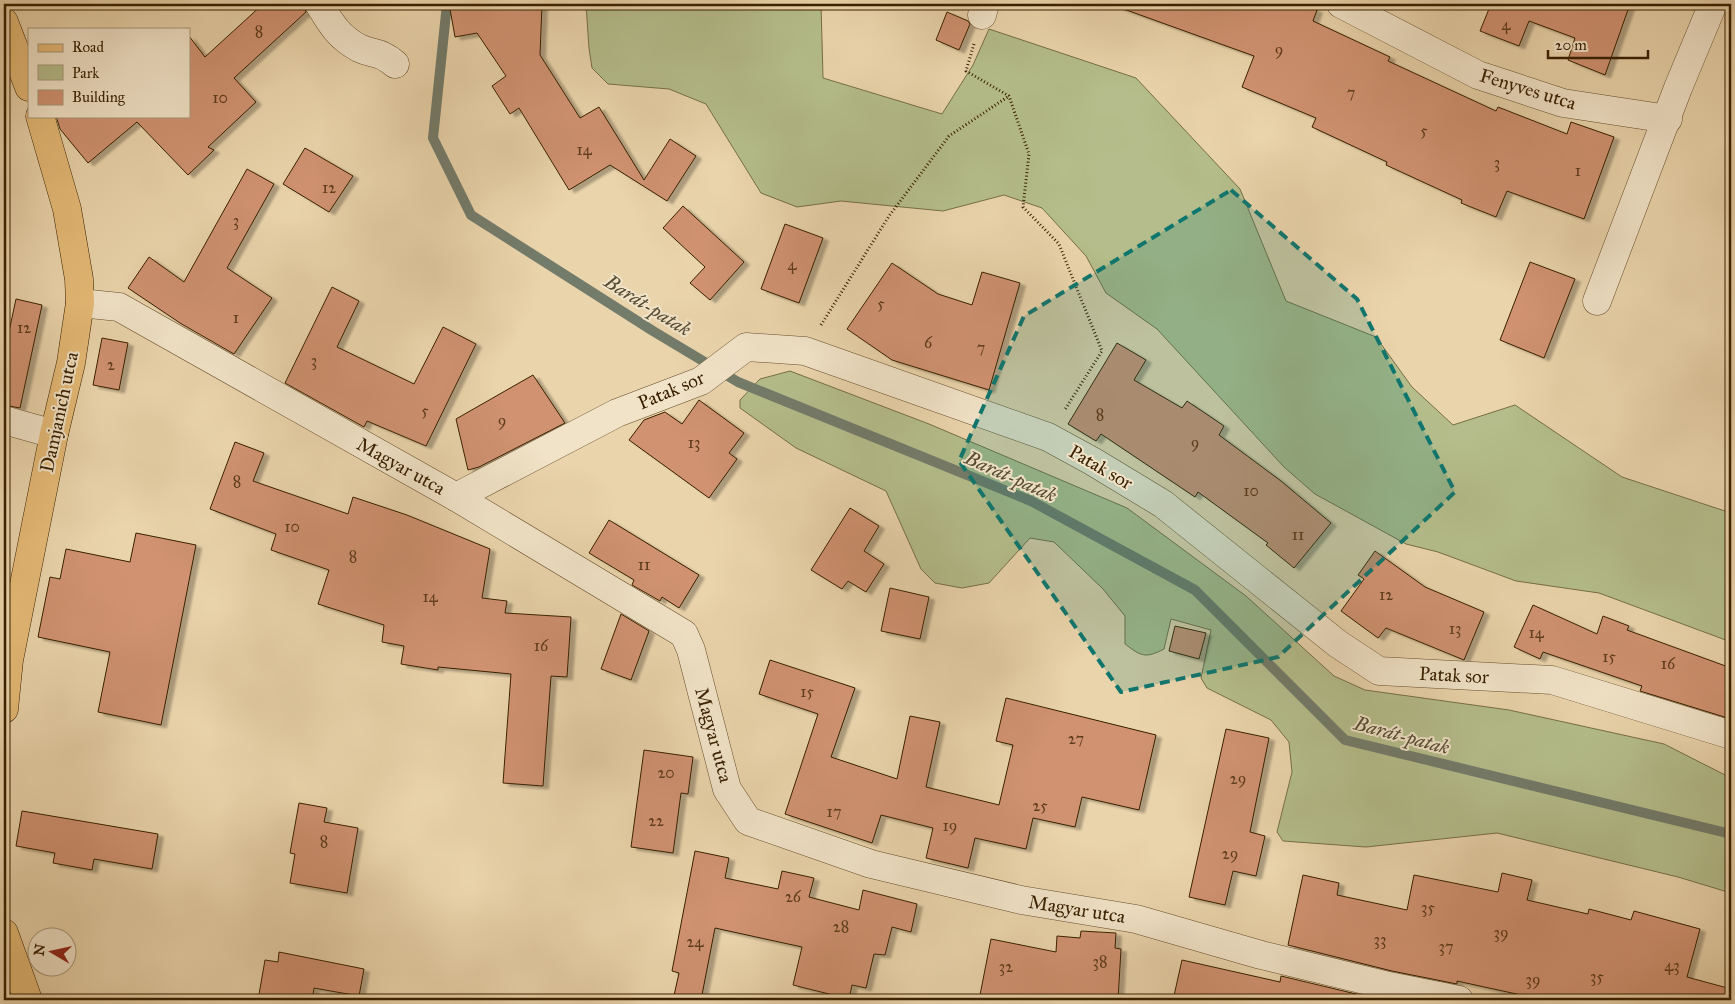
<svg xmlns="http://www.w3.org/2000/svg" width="1735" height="1004" viewBox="0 0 1735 1004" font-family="'IM FELL Great Primer',serif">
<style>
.green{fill:#b4bd8b;stroke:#766e46}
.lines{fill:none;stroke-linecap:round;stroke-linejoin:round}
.stream{stroke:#737b6a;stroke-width:10}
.building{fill:#d09271;stroke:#392000;filter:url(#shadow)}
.minor-casing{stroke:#654d2b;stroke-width:29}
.major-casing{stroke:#392000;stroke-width:29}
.path{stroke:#392000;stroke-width:3;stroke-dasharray:1 2.5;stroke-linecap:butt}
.minor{stroke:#f1e3c8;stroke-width:28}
.major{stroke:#e5ba76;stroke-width:28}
.marked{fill:#0f766e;fill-opacity:0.2;stroke:#0f766e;stroke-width:4;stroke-dasharray:10 6;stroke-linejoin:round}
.labels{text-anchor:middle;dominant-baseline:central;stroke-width:4;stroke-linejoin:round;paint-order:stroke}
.number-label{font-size:16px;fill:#5f3c1c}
.street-label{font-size:19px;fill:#392000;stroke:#f1e3c8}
.water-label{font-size:20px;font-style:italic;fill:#564d35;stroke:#f1e3c8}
</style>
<defs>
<filter id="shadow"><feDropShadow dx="5.5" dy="3" stdDeviation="1" flood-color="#0004"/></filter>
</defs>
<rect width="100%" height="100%" fill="#ead4ab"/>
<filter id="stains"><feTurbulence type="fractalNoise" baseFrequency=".004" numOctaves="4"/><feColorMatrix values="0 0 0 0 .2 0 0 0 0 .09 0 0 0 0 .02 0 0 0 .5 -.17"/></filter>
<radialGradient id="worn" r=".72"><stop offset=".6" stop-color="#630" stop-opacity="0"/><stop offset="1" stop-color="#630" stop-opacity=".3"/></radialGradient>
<!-- green -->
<g class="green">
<path d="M586,4H821L823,78L942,114L973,65L989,29L1136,78L1240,189L1286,301L1376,337L1412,387L1453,425L1515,405L1622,477L1731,513V642L1599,593L1516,581L1438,552L1406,544L1315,494L1284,467L1157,329L1106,293L1086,256L1042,208L1004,195L943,211L841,201L797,207L761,193L706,104L669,89L608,84L592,68L589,48Z"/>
<path d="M790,371L929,424L1127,508L1246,596L1334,676L1365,690L1509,710L1664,744L1731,778V893L1678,877L1497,833L1366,847L1283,841L1277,832L1292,772L1289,742L1271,720L1207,688L1201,678L1211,630L1171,619L1164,649C1145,659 1141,656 1125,644V616L1103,589L1054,542L1030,538L989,583L962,588L935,583L921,569L886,491L796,448L740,408V400L760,379Z"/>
</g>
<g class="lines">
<!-- stream -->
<path class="stream" d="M447,4L433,138L471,215L653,331L738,382L1031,501L1195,590L1345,740L1731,834"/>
</g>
<!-- building -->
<g class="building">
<path d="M263,4H303L306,12L234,78L256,102L208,147L214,150L188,175L137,122L88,163L60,129L56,116H189V36L205,57Z"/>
<path d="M475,4H542L540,55L580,118L599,107L644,180L670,139L696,156L667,201L610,165L569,190L519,108L510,114L492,86L506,76L477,33L455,37L450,9Z"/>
<path d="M1118,4H1302L1317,10L1313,21L1390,57L1388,61L1496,111L1498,107L1567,134L1571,122L1614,137L1584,219L1507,191L1496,217L1461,203L1462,200L1386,165L1387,162L1312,127L1316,118L1242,87L1254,56L1118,7Z"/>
<path d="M1491,4H1630L1605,75L1568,60L1575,38L1529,21L1519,46L1480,31Z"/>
<path d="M947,12L968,21L970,24L959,50L936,40Z"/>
<path d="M305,148L353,176L329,212L283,184Z"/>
<path d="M247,169L274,184L227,268L272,298L234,354L180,323L128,288L149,257L184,282Z"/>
<path d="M683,206L744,262L710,300L690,283L705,267L663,228Z"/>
<path d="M785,224L823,238L799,303L761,289Z"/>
<path d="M1530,262L1575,279L1544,358L1500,340Z"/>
<path d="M892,263L938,294L972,305L982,272L1020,283L989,390L892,360L847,329Z"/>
<path d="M332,287L359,301L337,347L414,384L443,327L476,344L426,446L367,421L364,427L285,383Z"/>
<path d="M16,299L42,305L20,408L4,405V355Z"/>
<path d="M102,338L128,343L119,390L93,385Z"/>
<path d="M1117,343L1146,360L1134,380L1182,408L1187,401L1224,426L1219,435L1281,481L1331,523L1294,568L1266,545L1268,543L1198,492L1195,497L1101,434L1096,441L1068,424Z"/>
<path d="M533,375L565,423L479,467L468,470L456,419Z"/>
<path d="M699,400L744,433L729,453L737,459L709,498L629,440L644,420L665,412L682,424Z"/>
<path d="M235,442L264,453L253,481L348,514L353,497L407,515L490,549L482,598L507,601L505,613L571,617L567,677L551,676L543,786L503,783L511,674L438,667V670L401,664L404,646L382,642L384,625L318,604L329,570L271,550L276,534L210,509Z"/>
<path d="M850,508L879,526L864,551L884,564L866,592L848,581L842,589L811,570Z"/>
<path d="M609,520L699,575L679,608L662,597L660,601L632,585L634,580L589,553Z"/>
<path d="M136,533L196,545L161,725L98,712L110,652L38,637L50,577L60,579L66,549L130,562Z"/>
<path d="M1375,551L1425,587L1484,612L1464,660L1386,628L1378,638L1341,611L1364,579L1358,575Z"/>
<path d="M890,588L929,597L920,639L881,631Z"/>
<path d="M1533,605L1597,634L1603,616L1629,626L1627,630L1731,668V719L1640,691L1642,686L1543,652L1540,659L1514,647Z"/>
<path d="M621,614L649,631L631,680L601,669Z"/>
<path d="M1175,626L1206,633L1199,659L1169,651Z"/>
<path d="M770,660L855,688L831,757L897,779L910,716L940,722L926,787L999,805L1013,745L996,741L1006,698L1156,735L1139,810L1082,797L1075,827L1033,818L1026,849L975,838L968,868L926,858L933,828L881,815L872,843L785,814L818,714L759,694Z"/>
<path d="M1226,729L1269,738L1250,832L1265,836L1256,876L1233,871L1225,905L1189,897Z"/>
<path d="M644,750L693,757L688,794L681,793L673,853L631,847Z"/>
<path d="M299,803L327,808L324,822L358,828L347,893L290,883L295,854L290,853Z"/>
<path d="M22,811L158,834L152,869L94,859L92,870L53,863L55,853L16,846Z"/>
<path d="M695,851L729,858L725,878L778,889L782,871L814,878L809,897L859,910L863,890L917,904L911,932L892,927L885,955L874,954L866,988L852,985L849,999L793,985L802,947L715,928L701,1000H673L679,973L672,971Z"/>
<path d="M1502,873L1532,880L1527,900L1588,914L1589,909L1631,920L1634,911L1700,929L1687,977L1731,989V1000H1544L1457,981V984L1392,971L1288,945L1303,875L1339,883L1337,895L1407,910L1414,875L1498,892Z"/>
<path d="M1081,931L1116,933L1115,948L1121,949L1118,1000H979L991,939L1056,952L1057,936L1080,938Z"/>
<path d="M279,952L364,969L359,996L314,988L312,1000H258L265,960L278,962Z"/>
<path d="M1182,960L1280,982L1281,976L1381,1000H1173Z"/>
</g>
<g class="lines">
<defs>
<g id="minor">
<path d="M319,4C330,22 338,37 359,48C374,55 380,51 395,64"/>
<path d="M1341,4L1478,75L1563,103L1668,119"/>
<path d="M982,15L985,4"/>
<path d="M1597,301L1678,88L1713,4"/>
<path d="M80,303L119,307L456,497L684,634L691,650L727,789L748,821L871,864L1021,900L1136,919L1261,955L1389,986L1459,1000"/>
<path d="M4,420L54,434"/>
<path d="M456,497L617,413L701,381L746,347L805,351L1048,437L1092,461L1163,504L1338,644L1379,671L1552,680L1731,735"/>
</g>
<g id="major">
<path d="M4,22L29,87"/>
<path d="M4,709L9,660L54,434L71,363L80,303L79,279L67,209L40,116"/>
<path d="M4,933L28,1000"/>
</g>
</defs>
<!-- minor casing -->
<use href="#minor" class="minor-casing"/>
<!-- major casing -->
<use href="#major" class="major-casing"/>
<!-- path -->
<g class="path">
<path d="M974,44L966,71L1009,96L1029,154L1023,207L1059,244L1102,351L1064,411"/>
<path d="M821,325L889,216L949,136L1009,96"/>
</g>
<!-- minor -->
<use href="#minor" class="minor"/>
<!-- major -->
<use href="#major" class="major"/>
</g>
<!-- marked area -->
<path class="marked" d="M1231,190L1357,299L1455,492L1278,657L1121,692L959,461L1024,316Z"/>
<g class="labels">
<!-- number labels -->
<g class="number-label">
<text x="1506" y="24">4</text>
<text x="259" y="31">8</text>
<text x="1279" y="49">9</text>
<text x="1351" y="92">7</text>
<text x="220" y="97">10</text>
<text x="1424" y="130">5</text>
<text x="584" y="149">14</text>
<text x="1497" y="162">3</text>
<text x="1578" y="170">1</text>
<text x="329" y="187">12</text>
<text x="236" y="220">3</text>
<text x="792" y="264">4</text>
<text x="881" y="303">5</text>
<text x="236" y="317">1</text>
<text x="24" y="327">12</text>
<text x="928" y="342">6</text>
<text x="981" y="347">7</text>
<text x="314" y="360">3</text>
<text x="111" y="364">2</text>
<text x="425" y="410">5</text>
<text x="1100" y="414">8</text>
<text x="502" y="420">9</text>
<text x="694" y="442">13</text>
<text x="1195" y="442">9</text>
<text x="237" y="481">8</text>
<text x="1251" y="490">10</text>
<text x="292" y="526">10</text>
<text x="1298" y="534">11</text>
<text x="353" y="556">8</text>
<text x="644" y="564">11</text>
<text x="1386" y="594">12</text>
<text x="430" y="596">14</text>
<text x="1455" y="628">13</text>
<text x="1536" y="632">14</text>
<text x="541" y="645">16</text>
<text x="1609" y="656">15</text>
<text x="1668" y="663">16</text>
<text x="807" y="691">15</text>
<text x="1076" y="738">27</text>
<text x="666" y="772">20</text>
<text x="1238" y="778">29</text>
<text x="1040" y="805">25</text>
<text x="834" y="811">17</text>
<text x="656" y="820">22</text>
<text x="950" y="825">19</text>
<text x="324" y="841">8</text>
<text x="1230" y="853">29</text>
<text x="793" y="896">26</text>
<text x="1428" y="907">35</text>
<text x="841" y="926">28</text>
<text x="1501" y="932">39</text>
<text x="1380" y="939">33</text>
<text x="695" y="941">24</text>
<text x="1446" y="946">37</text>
<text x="1100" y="961">38</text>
<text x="1672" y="965">43</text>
<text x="1006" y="966">32</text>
<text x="1597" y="976">35</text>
<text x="1533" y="979">39</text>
</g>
<!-- street labels -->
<g class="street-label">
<text transform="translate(1528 89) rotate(17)">Fenyves utca</text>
<text transform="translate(671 390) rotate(-23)">Patak sor</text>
<text transform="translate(59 412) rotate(-78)">Damjanich utca</text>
<text transform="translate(401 466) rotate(29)">Magyar utca</text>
<text transform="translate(1101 467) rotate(30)">Patak sor</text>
<text transform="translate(1454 675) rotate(3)">Patak sor</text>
<text transform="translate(714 735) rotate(75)">Magyar utca</text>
<text transform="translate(1077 909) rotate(9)">Magyar utca</text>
</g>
<!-- water labels -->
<g class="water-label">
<text transform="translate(648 305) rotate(32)">Barát-patak</text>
<text transform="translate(1011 476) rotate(24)">Barát-patak</text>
<text transform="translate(1402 735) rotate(15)">Barát-patak</text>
</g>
</g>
<!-- margin -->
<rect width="1735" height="1004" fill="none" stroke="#ead4ab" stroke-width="20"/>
<rect x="5" y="5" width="1725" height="994" fill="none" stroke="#392000" stroke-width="2.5"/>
<rect x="10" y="10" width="1715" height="984" fill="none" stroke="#392000"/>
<!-- legend -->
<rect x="28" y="28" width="162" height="90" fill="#f1e3c8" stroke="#a79578"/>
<rect x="38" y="44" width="25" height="8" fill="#e5ba76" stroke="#a79578"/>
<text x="72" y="52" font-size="15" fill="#392000">Road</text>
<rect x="38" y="65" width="25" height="15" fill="#b4bd8b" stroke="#a79578"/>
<text x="72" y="78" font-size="15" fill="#392000">Park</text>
<rect x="38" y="90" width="25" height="15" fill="#d09271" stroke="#a79578"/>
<text x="72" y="102" font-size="15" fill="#392000">Building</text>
<!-- north arrow -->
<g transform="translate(52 952) rotate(279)"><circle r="24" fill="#f1e3c8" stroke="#a79578"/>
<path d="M0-4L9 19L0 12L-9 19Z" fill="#8f2418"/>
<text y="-8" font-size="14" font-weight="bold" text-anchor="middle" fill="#392000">N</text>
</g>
<!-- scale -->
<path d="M1548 50v8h100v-8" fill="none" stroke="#392000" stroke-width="2.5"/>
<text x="1555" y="50" font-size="15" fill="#392000" stroke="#f1e3c8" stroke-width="4" paint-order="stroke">20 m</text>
<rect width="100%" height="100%" filter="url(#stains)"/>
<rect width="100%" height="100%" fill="url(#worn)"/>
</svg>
